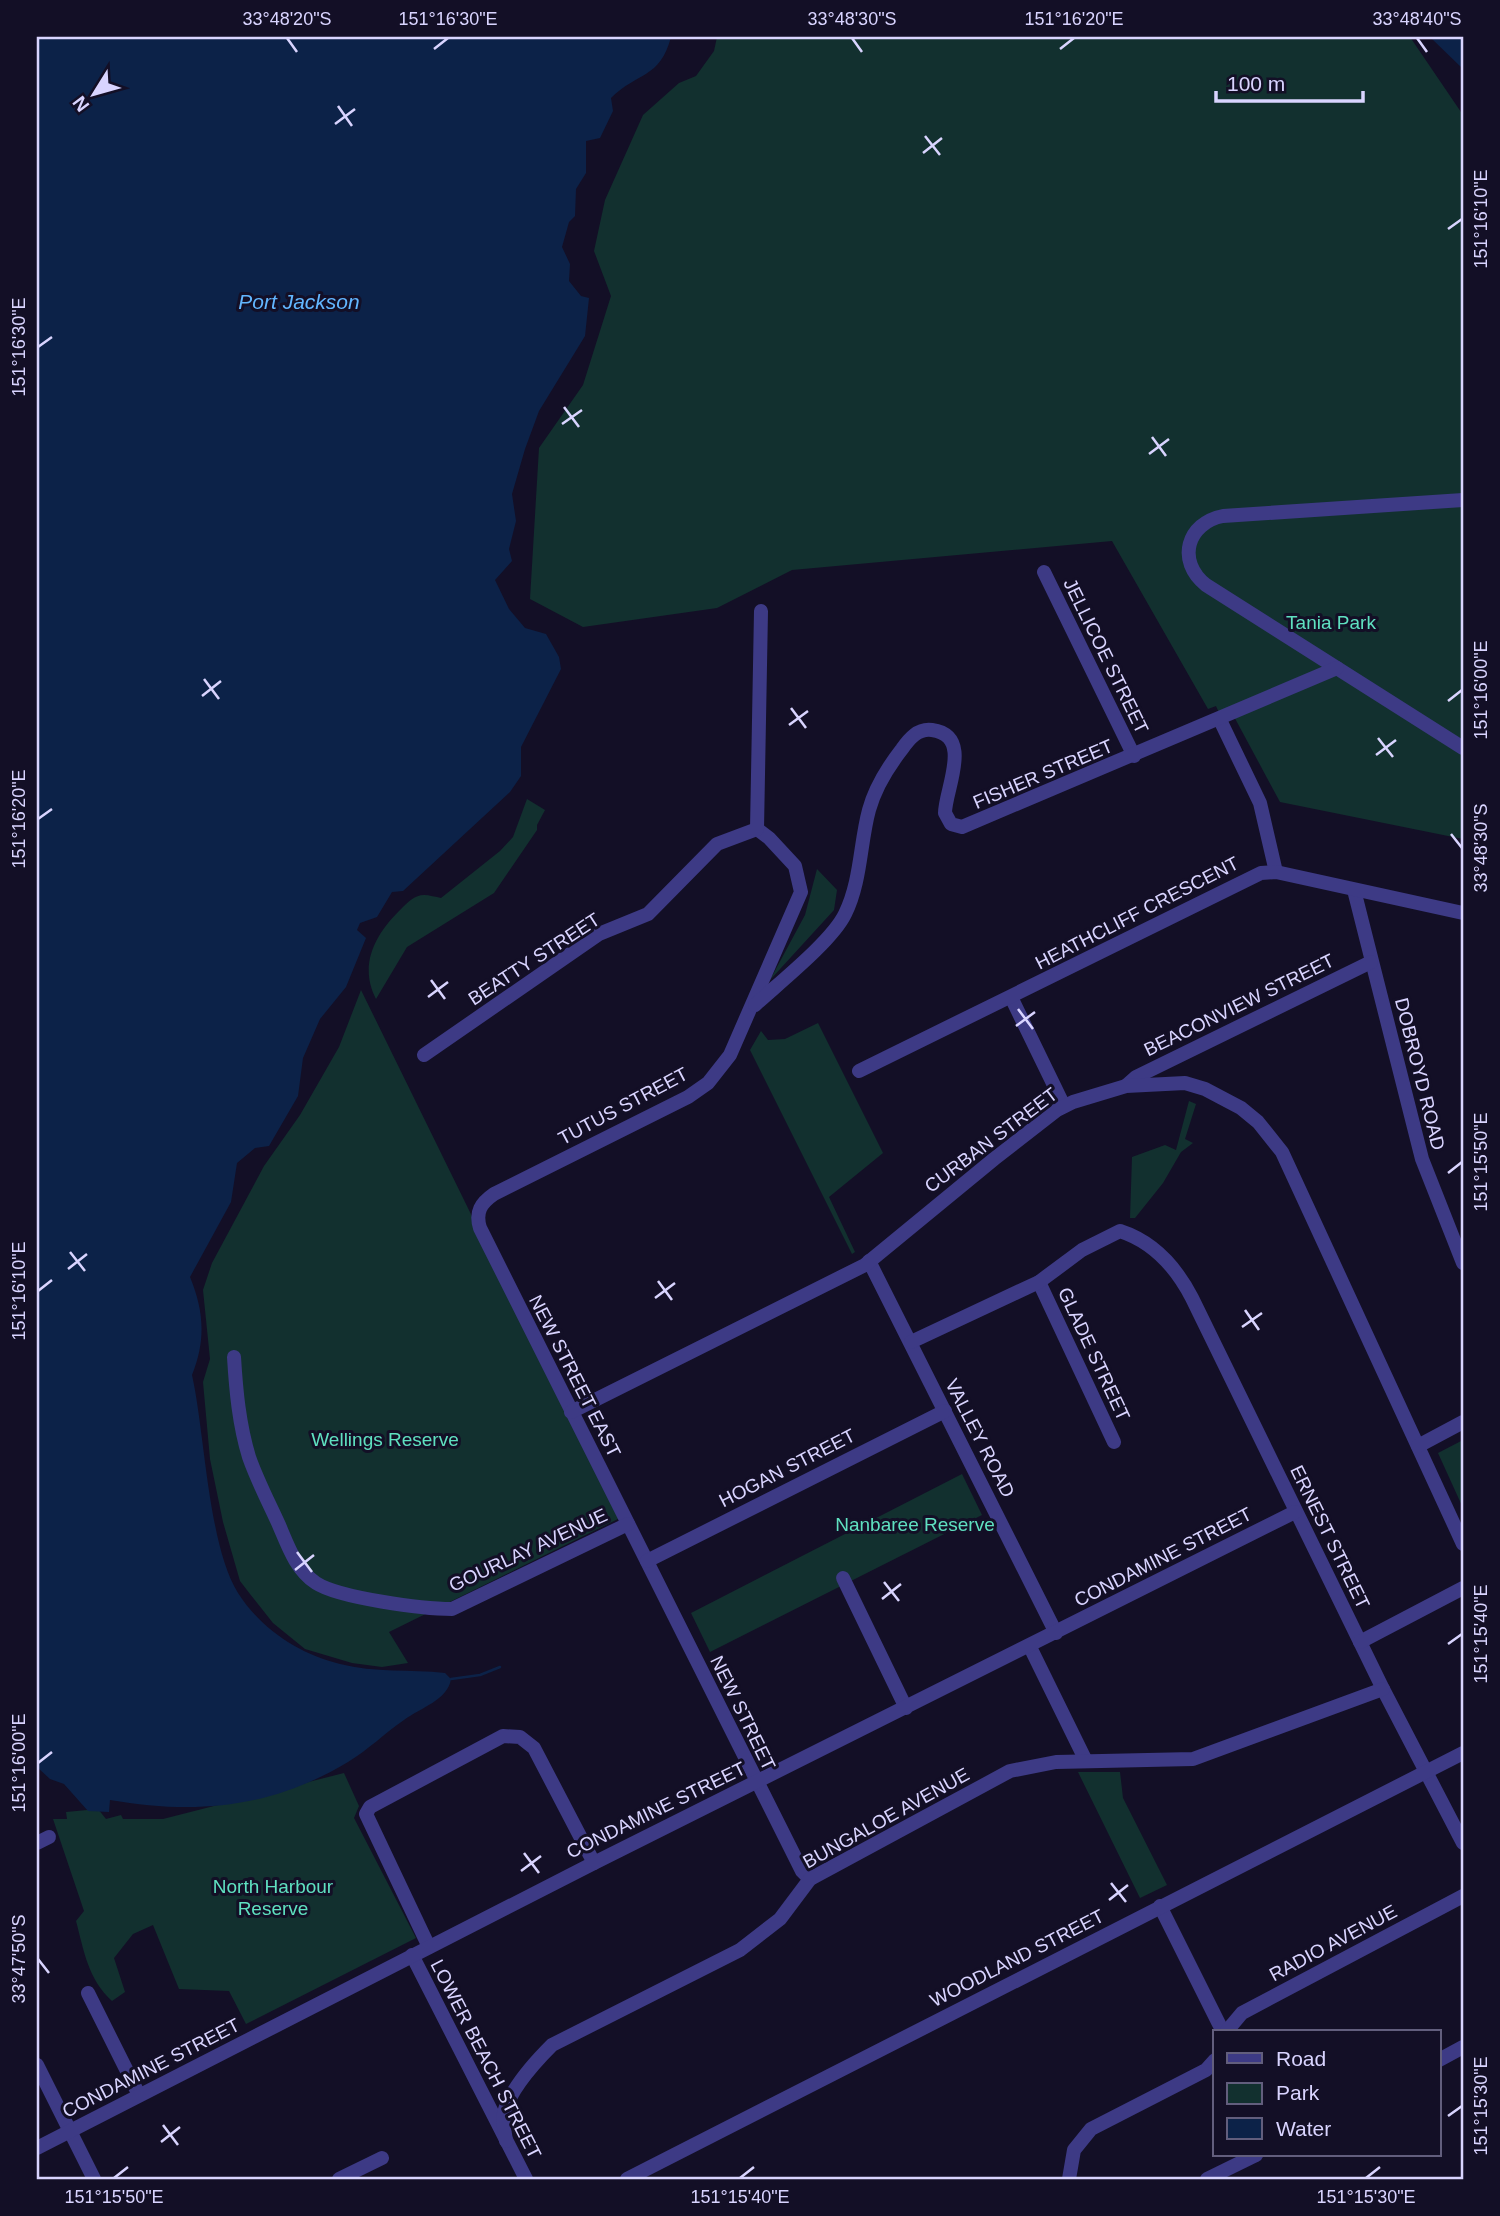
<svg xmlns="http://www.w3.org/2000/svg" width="1500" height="2216" viewBox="0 0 1500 2216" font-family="Helvetica,sans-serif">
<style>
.green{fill:#12302f}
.water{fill:#0c2248}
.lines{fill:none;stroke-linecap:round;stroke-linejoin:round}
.stream{stroke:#0c2248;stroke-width:2.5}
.minor{stroke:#3d3a85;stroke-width:14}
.ticks{fill:none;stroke:#d9d4ff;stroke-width:2.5}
.labels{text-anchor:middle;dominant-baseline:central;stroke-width:6;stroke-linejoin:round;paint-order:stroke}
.park-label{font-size:19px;fill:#5fe0c0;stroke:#130f26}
.street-label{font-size:19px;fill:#d9d4ff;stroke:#130f26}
.water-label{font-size:21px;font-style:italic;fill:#62b6ff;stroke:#130f26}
.neatline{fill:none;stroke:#d9d4ff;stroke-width:2.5}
.ticks-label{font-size:18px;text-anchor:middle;fill:#d9d4ff}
</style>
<rect width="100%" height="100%" fill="#130f26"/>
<!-- green -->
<g class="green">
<path d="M717,37H1410L1463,115V839L1280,802L1231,711L1220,715L1216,706L1208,709L1112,541L792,570L717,608L583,627L530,599L539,448L583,385L611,296L594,251L605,200L643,115L679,83L696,76L714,51Z"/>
<path d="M527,799L545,810L537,825V830L494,893L407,947L376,999C358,964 376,933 402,908C408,902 415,895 424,895C429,895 436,897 441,898L500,851L513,837Z"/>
<path d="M817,869L837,890L834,910L770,980L805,915Z"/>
<path d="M361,990L620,1518L389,1632L408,1663L382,1667L352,1663L305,1649L273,1623L250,1594L240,1581L223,1522L210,1459L203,1382L210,1359L203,1290L212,1263L264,1166L300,1115L339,1047Z"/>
<path d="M818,1023L883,1153L829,1197L855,1252L852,1254L750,1050L761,1031L768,1040L785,1039Z"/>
<path d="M1189,1101L1196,1104L1185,1139L1193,1143L1181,1152L1163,1183L1135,1218H1130L1132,1157L1165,1145L1176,1150Z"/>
<path d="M1463,1440V1508L1438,1453Z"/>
<path d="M962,1474L982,1515L710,1652L691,1613Z"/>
<path d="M1078,1772H1120L1123,1798L1167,1885L1140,1898Z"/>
<path d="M344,1773L359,1806L354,1818L416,1938L246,2024L229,1991L179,1989L153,1925L133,1934L114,1958L125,1992L112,2001C88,1979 84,1951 76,1921L84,1911L53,1819H67L66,1812L98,1809L106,1819L121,1815L123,1819H163Z"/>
</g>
<!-- water -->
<g class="water">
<path d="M37,37H671C660,79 637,72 611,98L613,111L600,138L586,141V173L576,189L575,216L569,222L562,247L570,264L569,281L581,296L589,298L585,336L539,411L525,449L512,494L516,521L509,549L512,561L495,580L509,609L525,628L546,634L559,657L561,669L521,747V776L510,792L403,891L392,892L377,917L360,923L357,930L366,938L346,987L320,1019L303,1058L298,1096L269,1146L255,1148L237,1163L231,1202L190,1277C204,1311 206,1340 192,1375C205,1433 208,1545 238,1593C261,1629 299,1654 340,1664C375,1673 410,1669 445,1673L451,1679C448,1700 420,1708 404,1720C385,1733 368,1750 348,1762C271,1808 197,1815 110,1800L109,1812L88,1811L64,1784L50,1779L37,1767Z"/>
<path d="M1430,37H1463V69Z"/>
</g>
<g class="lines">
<!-- stream -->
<path class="stream" d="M451,1679L480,1675L500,1667"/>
<!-- minor -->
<g class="minor">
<path d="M1463,500L1223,516C1187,523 1176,561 1206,585L1463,748"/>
<path d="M1044,572L1134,756"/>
<path d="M1220,720L1260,803L1276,872"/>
<path d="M757,829L769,838L795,866L801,892L730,1055L708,1083L688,1097L494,1194C481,1203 475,1212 480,1228L802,1871L810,1879"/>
<path d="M1354,890L1422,1159L1463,1263"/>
<path d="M1011,997L1064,1106"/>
<path d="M755,1005C779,983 832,941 845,914C861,882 860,843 869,810C875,788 888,767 902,749C909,739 918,728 932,730C974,736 945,789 945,813L951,824L962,827L1337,668"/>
<path d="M424,1055L599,934L648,914L717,844L757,829L761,611"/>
<path d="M859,1071L1261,873L1276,872L1463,913"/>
<path d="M1127,1085L1136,1077L1371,962"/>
<path d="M869,1261L1056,1633"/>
<path d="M1039,1282L1114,1442"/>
<path d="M911,1342L1039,1282L1082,1250L1120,1231C1154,1242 1176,1267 1192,1298L1383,1689L1463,1843"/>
<path d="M234,1357C236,1390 239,1424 249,1457C257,1480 269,1503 279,1525C288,1546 296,1570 316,1583C339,1598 423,1609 452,1609L628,1524"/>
<path d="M571,1412L865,1265L994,1159L1057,1110L1073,1102L1126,1086L1185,1083L1205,1089L1241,1108L1258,1122L1282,1152L1463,1544"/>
<path d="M1418,1446L1463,1422"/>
<path d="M647,1561L945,1411"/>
<path d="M843,1578L906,1708"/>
<path d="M1360,1642L1463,1588"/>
<path d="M1030,1647L1086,1761"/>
<path d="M37,1843L49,1837"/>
<path d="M1160,1906L1223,2032"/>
<path d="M429,1947L366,1814L370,1807L503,1736L520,1737L534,1748L594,1863"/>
<path d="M412,1955L526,2179"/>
<path d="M88,1993L139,2095"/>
<path d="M1226,2032L1242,2013L1463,1896"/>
<path d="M1439,2060L1463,2047"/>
<path d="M37,2065L94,2179"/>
<path d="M506,2141C505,2132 502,2122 504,2113C510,2090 535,2062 552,2045L740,1950L780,1919L810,1879L1010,1771L1056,1762L1193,1759L1383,1689"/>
<path d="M37,2148L594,1863L1295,1512"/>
<path d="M339,2179L382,2158"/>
<path d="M627,2179L1463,1753"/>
<path d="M1069,2179L1074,2150L1091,2129L1206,2070L1215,2060"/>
<path d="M1207,2179L1256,2155"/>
</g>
</g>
<!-- ticks -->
<path class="ticks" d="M287,38L297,52M852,38L862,52M1417,38L1427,52M434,49L448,38M1060,49L1074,38M338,106L352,126M335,124L355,109M925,136L940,155M923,153L942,138M1448,229L1462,219M38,347L52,337M564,407L579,427M562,424L582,410M1152,437L1166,456M1149,454L1169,439M204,679L219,699M202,696L221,681M1448,701L1462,690M791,708L806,728M789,725L808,711M1378,738L1393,757M1376,755L1396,740M38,819L52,809M1451,834L1462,848M431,980L445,999M428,997L448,982M1018,1009L1033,1029M1016,1026L1035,1012M1448,1173L1462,1162M70,1252L85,1271M68,1269L87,1254M658,1281L672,1300M38,1291L52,1280M655,1298L675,1283M1245,1310L1259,1330M1242,1327L1262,1313M297,1552L312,1572M295,1570L314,1555M884,1582L899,1601M882,1599L901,1584M1448,1644L1462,1634M38,1763L52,1752M524,1853L539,1873M521,1871L541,1856M1111,1883L1126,1902M1109,1900L1128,1885M38,1959L49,1973M1448,2116L1462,2106M163,2125L178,2145M161,2142L180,2127M114,2178L128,2167M740,2178L754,2167M1366,2178L1380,2167"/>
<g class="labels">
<!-- park labels -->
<g class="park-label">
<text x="1331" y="622">Tania Park</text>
<text x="385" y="1439">Wellings Reserve</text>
<text x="915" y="1524">Nanbaree Reserve</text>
<text x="273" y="1886">North Harbour<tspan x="273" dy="22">Reserve</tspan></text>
</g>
<!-- street labels -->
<g class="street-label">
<text transform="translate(1106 656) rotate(64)">JELLICOE STREET</text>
<text transform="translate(1043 774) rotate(-23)">FISHER STREET</text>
<text transform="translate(1137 913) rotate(-27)">HEATHCLIFF CRESCENT</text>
<text transform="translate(534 959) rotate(-33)">BEATTY STREET</text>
<text transform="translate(1239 1005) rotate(-26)">BEACONVIEW STREET</text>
<text transform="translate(1420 1074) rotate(76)">DOBROYD ROAD</text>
<text transform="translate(623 1106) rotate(-28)">TUTUS STREET</text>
<text transform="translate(991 1140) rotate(-37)">CURBAN STREET</text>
<text transform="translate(1094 1354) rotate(65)">GLADE STREET</text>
<text transform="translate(575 1376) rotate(63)">NEW STREET EAST</text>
<text transform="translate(980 1438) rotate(63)">VALLEY ROAD</text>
<text transform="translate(787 1468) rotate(-27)">HOGAN STREET</text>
<text transform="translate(1330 1537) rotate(64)">ERNEST STREET</text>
<text transform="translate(528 1550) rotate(-25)">GOURLAY AVENUE</text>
<text transform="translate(1163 1557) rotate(-27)">CONDAMINE STREET</text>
<text transform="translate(743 1713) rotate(64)">NEW STREET</text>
<text transform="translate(656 1810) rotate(-26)">CONDAMINE STREET</text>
<text transform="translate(886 1818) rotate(-29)">BUNGALOE AVENUE</text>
<text transform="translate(1333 1943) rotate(-28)">RADIO AVENUE</text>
<text transform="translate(1017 1958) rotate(-27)">WOODLAND STREET</text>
<text transform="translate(486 2059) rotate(63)">LOWER BEACH STREET</text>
<text transform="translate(151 2068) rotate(-27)">CONDAMINE STREET</text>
</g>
<!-- water labels -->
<g class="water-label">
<text x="299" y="301">Port Jackson</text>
</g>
</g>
<!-- border -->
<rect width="1500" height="2216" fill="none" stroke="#130f26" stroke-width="77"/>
<!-- legend -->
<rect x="1213" y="2030" width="228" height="126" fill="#130f26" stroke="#625e7d" stroke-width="2"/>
<rect x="1227" y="2053" width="35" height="10" fill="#3d3a85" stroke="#625e7d" stroke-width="2"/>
<text x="1276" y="2066" font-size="21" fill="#d9d4ff">Road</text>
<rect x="1227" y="2083" width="35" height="21" fill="#12302f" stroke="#625e7d" stroke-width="2"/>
<text x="1276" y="2100" font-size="21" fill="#d9d4ff">Park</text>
<rect x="1227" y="2118" width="35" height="21" fill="#0c2248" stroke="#625e7d" stroke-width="2"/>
<text x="1276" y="2136" font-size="21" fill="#d9d4ff">Water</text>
<!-- north arrow -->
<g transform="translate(94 94) rotate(233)" stroke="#130f26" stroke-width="5" paint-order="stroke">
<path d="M0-5L12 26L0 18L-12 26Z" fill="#d9d4ff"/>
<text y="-10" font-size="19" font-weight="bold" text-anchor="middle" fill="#d9d4ff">N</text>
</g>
<!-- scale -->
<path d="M1216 91v10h147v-10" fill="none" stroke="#d9d4ff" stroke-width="3.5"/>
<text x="1227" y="91" font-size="21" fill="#d9d4ff" stroke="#130f26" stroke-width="5" paint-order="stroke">100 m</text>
<rect x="38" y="38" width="1424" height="2140" class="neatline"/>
<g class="ticks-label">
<text x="287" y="25">33°48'20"S</text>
<text x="448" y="25">151°16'30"E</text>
<text x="852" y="25">33°48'30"S</text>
<text x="1074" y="25">151°16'20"E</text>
<text x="1417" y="25">33°48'40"S</text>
<text transform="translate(1481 219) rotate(-90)" y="6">151°16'10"E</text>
<text transform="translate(19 347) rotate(-90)" y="6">151°16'30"E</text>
<text transform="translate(1481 690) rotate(-90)" y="6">151°16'00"E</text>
<text transform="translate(19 819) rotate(-90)" y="6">151°16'20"E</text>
<text transform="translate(1481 848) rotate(-90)" y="6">33°48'30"S</text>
<text transform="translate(1481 1162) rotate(-90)" y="6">151°15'50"E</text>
<text transform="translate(19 1291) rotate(-90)" y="6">151°16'10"E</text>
<text transform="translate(1481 1634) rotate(-90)" y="6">151°15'40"E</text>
<text transform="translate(19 1763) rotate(-90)" y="6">151°16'00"E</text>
<text transform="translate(19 1959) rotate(-90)" y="6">33°47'50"S</text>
<text transform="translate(1481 2106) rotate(-90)" y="6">151°15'30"E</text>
<text x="114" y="2203">151°15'50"E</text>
<text x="740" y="2203">151°15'40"E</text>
<text x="1366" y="2203">151°15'30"E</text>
</g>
</svg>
